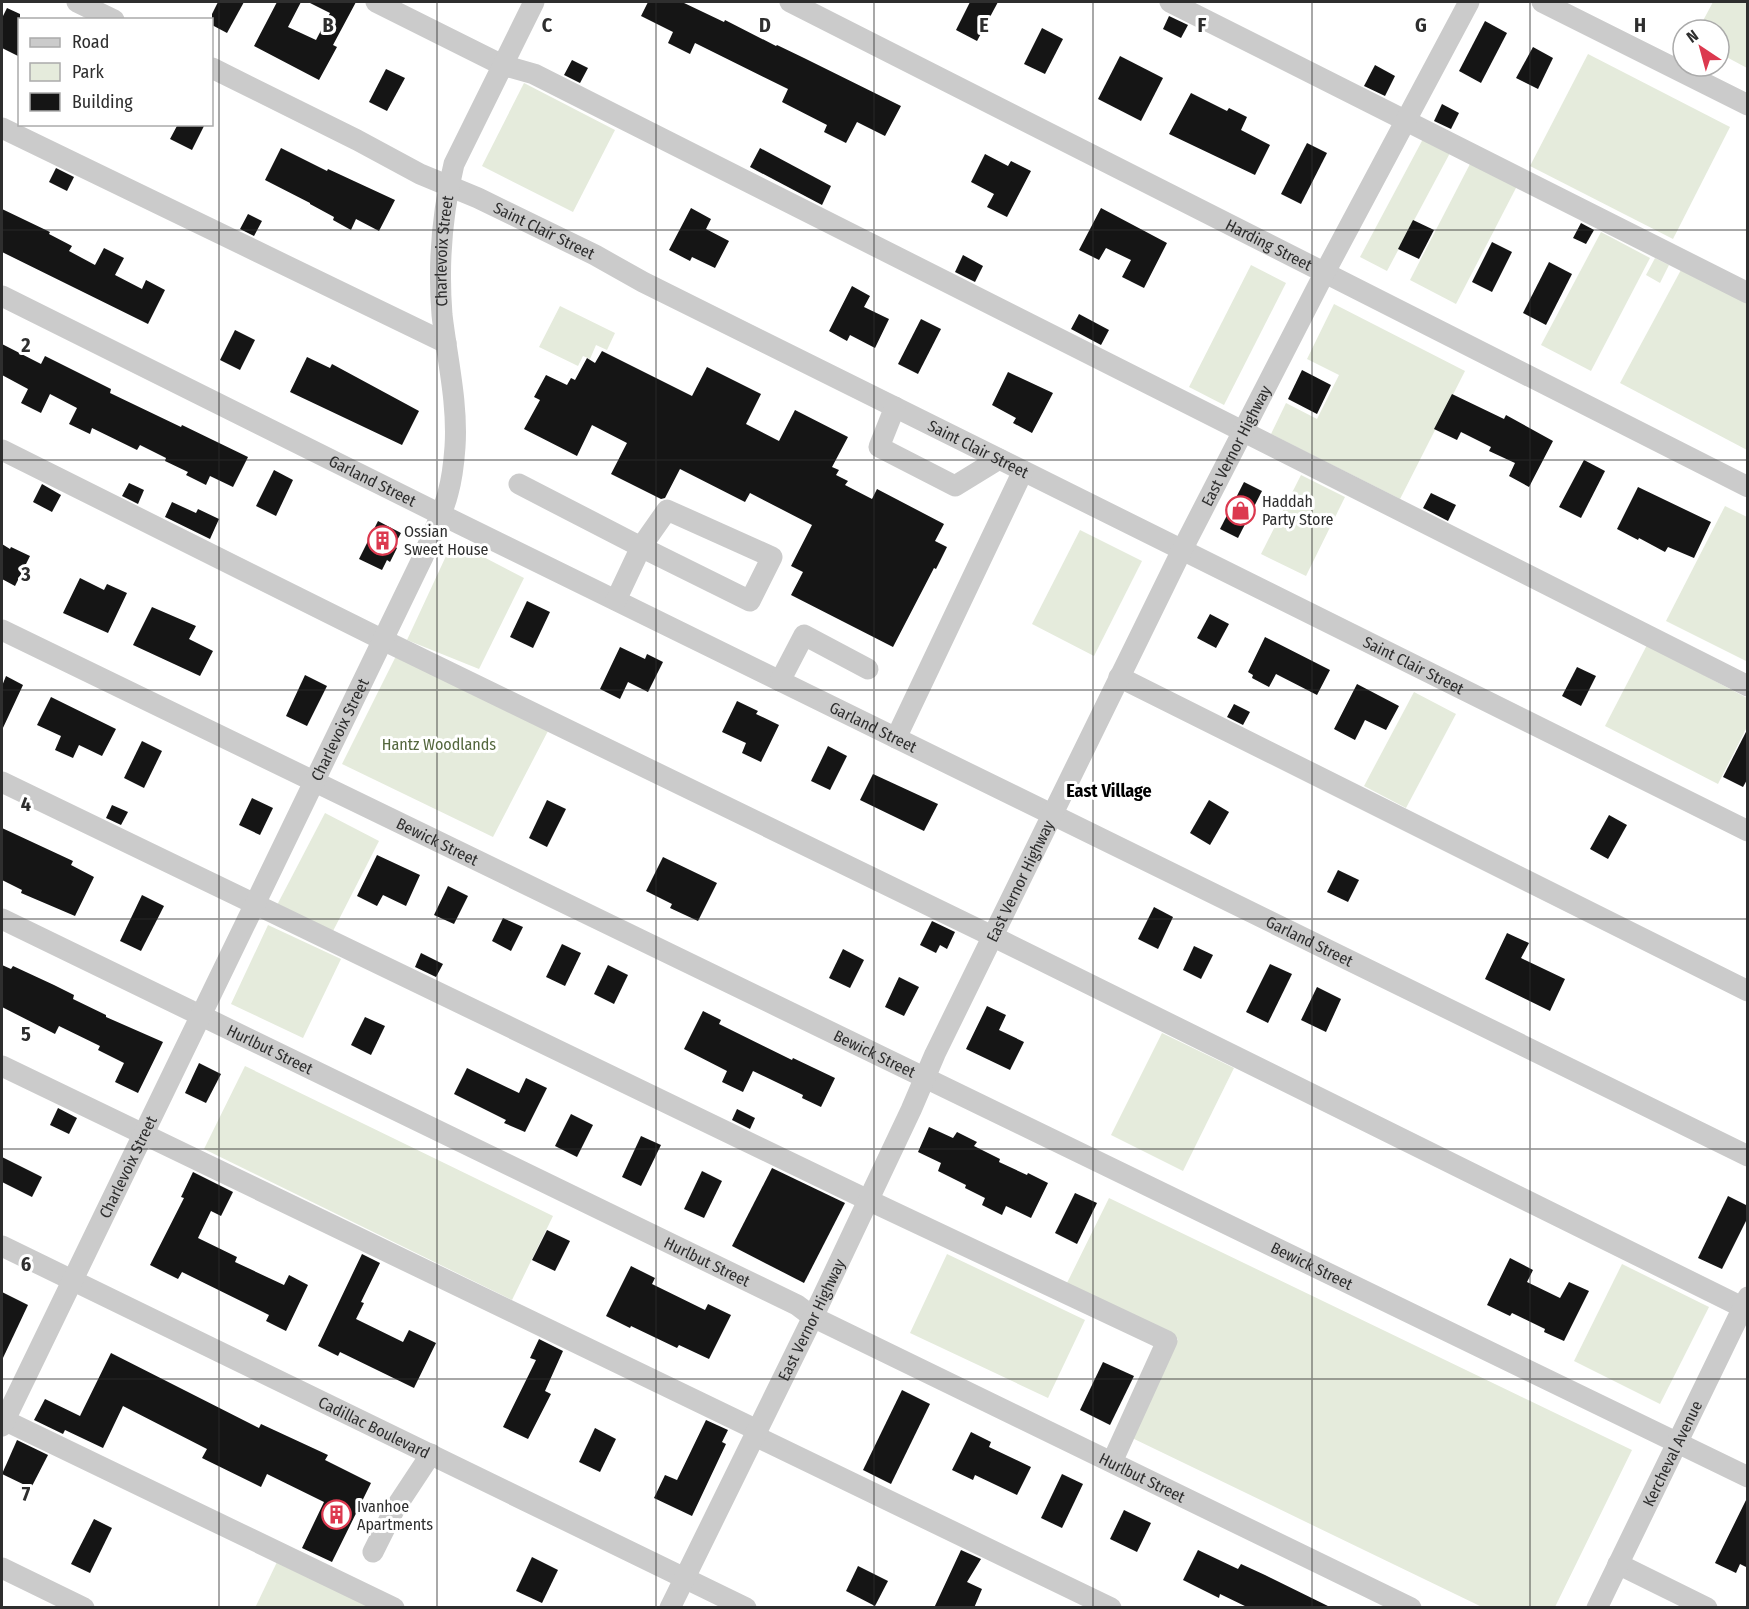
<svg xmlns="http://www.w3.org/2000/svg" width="1749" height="1609" viewBox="0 0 1749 1609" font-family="'Fira Sans Condensed',sans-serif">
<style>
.green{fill:#e5ebdc}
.building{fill:#151515}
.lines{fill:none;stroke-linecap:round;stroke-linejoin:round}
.minor{stroke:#cbcbcb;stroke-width:21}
.grid{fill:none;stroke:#2e2e2e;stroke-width:1.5;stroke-opacity:0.55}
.labels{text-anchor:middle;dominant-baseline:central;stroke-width:6;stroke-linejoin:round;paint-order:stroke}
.street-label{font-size:16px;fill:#2e2e2e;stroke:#fff}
.poi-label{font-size:16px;fill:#2e2e2e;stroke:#fff;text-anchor:start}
.park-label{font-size:16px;fill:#54673e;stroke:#fff}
.neighbourhood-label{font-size:18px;font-weight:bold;fill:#000;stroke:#fff}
.grid-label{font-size:20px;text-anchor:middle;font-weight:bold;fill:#2e2e2e;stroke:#fff;stroke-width:6;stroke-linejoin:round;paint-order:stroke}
</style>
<rect width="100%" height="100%" fill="#fff"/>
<!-- green -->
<g class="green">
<path d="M1713,2H1747V68L1719,53V30H1698Z"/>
<path d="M1588,54L1730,127L1673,239L1530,166Z"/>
<path d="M524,83L615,130L573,212L482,166Z"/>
<path d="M1423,139L1450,153L1387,271L1360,257Z"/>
<path d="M1471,162L1517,186L1456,304L1410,280Z"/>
<path d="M1601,232L1650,258L1591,371L1541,345Z"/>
<path d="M1655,258L1669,265L1660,283L1646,275Z"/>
<path d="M1251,265L1286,283L1224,405L1189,387Z"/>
<path d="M1682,268L1747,303V450L1620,383Z"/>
<path d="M1334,304L1465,371L1400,499L1271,434L1286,403L1317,419L1339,375L1307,359Z"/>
<path d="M560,306L615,333L607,350L596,345L590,359L583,356L578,366L539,347Z"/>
<path d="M1301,475L1345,497L1306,576L1261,554Z"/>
<path d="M1725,506L1747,517L1748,658L1746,661L1666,621Z"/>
<path d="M1080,530L1142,561L1094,656L1032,624Z"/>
<path d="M453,541L524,578L479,669L407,640Z"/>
<path d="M1647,645L1747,698V727L1718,784L1605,726Z"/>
<path d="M396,656L548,731L493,837L342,764Z"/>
<path d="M1414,692L1456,714L1406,808L1364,786Z"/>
<path d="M325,813L379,841L331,935L276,907Z"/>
<path d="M268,925L341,959L303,1038L231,1004Z"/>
<path d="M1162,1033L1234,1068L1183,1171L1111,1135Z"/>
<path d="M245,1066L553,1216L512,1300L204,1149Z"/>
<path d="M1109,1198L1632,1450L1555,1607H1482L1130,1437L1178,1339L1066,1285Z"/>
<path d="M947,1254L1085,1320L1048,1398L910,1333Z"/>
<path d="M1622,1264L1709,1307L1660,1404L1574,1361Z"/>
<path d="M277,1562L373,1608H255Z"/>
</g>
<!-- building -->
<g class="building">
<path d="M218,2H244L227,33L212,25V14Z"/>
<path d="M277,2H301L288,27L316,40L330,13L308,2H356L333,45L337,47L319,80L254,46Z"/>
<path d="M648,2H682L724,22L725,20L776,46L777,45L804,58L901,106L885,136L857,122L846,143L824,132L827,125L782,102L788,89L695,43L690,54L668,43L673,32L641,16Z"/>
<path d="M970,2H998L977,41L956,30Z"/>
<path d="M7,8L20,14V57L2,48V18Z"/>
<path d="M1169,16L1188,25L1181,38L1163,29Z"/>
<path d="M1485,21L1507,33L1481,83L1459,71Z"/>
<path d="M1042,28L1063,39L1045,74L1024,64Z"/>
<path d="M1533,47L1553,58L1538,89L1516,78Z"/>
<path d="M1120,56L1163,78L1141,121L1098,99Z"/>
<path d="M572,60L588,68L580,83L564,75Z"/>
<path d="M1375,65L1395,76L1385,96L1364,86Z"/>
<path d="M386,69L405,78L387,111L369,102Z"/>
<path d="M1191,93L1227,111L1229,108L1247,117L1241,130L1270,145L1255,175L1169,134Z"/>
<path d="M1442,104L1459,113L1451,129L1434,121Z"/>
<path d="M178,124H205L192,150L170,139Z"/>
<path d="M1307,143L1327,153L1301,204L1281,194Z"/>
<path d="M281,148L327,171L328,169L395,200L379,231L356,219L351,230L333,220L334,217L310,204V203L265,180Z"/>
<path d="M760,148L831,186L822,205L750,167Z"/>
<path d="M985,154L1008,166L1011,161L1031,171L1007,217L987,207L994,194L971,182Z"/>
<path d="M56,168L74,177L67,191L49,182Z"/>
<path d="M691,208L711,219L706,229L729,241L715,268L692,257L690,261L669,250Z"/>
<path d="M1101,208L1167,243L1144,288L1122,277L1131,260L1106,248L1099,260L1079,250Z"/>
<path d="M2,209L50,232L49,234L72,246L69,251L95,265L104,248L124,258L115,275L142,289L146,280L165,290L148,324L2,252Z"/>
<path d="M248,214L262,221L254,236L240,229Z"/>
<path d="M1413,220L1434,230L1419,259L1398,249Z"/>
<path d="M1581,223L1594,230L1586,244L1573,238Z"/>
<path d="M1492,242L1512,252L1492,292L1472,282Z"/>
<path d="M963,255L983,266L975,282L955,272Z"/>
<path d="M1549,262L1572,274L1546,325L1523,313Z"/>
<path d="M852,286L870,296L864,307L889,319L875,348L850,335L847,341L829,331Z"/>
<path d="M1079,314L1109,330L1101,345L1071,329Z"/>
<path d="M921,319L941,329L918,374L898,364Z"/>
<path d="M235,330L255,340L240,370L220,360Z"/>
<path d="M2,344L41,364L45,356L111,389L110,393L181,427L182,425L248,457L233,487L210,476L206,485L186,475L188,472L165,461L166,458L140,445L137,450L92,428L90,434L69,424L77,408L50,394L41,413L21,403L28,389L2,375Z"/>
<path d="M602,351L692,396L707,367L761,394L746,424L779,441L795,410L848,437L832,467L839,470L836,475L848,481L845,485L872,499L877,489L944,524L935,541L947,547L936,569L934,568L893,647L791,595L803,572L791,566L812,525L750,493L745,502L680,469L665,498L661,499L611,474L627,443L592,425L577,456L524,429L540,400L534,397L546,375L567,385L571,378L575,380L587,358L595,363Z"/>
<path d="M307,357L330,368L332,364L419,411L402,445L290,392Z"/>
<path d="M1302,370L1331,385L1317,414L1288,399Z"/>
<path d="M1008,372L1053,393L1032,433L1013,423L1016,418L992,405Z"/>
<path d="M1452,394L1504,419L1506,415L1553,441L1529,487L1509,476L1515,463L1489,451L1491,447L1461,432L1457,440L1434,429Z"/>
<path d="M1584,460L1605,471L1581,518L1559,507Z"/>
<path d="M274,470L293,480L276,516L256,506Z"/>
<path d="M1244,482L1262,491L1238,538L1220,529Z"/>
<path d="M129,483L144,490L138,504L122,496Z"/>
<path d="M42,484L61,495L52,512L33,502Z"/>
<path d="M1638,487L1711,522L1694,558L1668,547L1665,552L1639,538L1638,540L1617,529Z"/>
<path d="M1431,493L1456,505L1448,521L1423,508Z"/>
<path d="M172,502L196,513L198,509L219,519L210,539L165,517Z"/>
<path d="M378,521L401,533L394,546L397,548L390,562L387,560L382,570L359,559Z"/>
<path d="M2,544L10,549L11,547L30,556L15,586L2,579Z"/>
<path d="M80,578L104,590L107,584L127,593L108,633L63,613Z"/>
<path d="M527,601L550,612L533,648L510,637Z"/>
<path d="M152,607L196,626L189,639L213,651L200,676L133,645Z"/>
<path d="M1210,614L1229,624L1216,648L1197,638Z"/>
<path d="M1265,637L1330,670L1317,695L1276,674L1269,687L1252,678L1253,675L1248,672Z"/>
<path d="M620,647L645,659L647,654L663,662L648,692L628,682L620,699L600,689Z"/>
<path d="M1577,667L1596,676L1581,706L1562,696Z"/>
<path d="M305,675L327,686L307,726L286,716Z"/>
<path d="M6,676L23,685L2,730V686Z"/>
<path d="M1357,684L1399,706L1386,730L1365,720L1355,740L1334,729Z"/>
<path d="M51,697L116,729L102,756L79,745L73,758L55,750L61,736L37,725Z"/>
<path d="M737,701L758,711L756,714L779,725L761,762L742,753L746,743L722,732Z"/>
<path d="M1234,704L1250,712L1243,725L1227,717Z"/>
<path d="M1748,728V778L1743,787L1723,777Z"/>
<path d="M142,741L162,751L144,788L124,778Z"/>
<path d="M828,746L847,756L830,790L811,781Z"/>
<path d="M873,774L938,804L924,831L860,800Z"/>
<path d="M252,798L273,808L260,835L239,825Z"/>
<path d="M547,800L566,809L547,847L529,838Z"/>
<path d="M1209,800L1229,812L1210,845L1190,833Z"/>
<path d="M112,805L128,812L121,825L106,818Z"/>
<path d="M1609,815L1627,825L1608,859L1590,849Z"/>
<path d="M2,828L73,861L71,865L94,877L75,916L21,893L22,890L2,880Z"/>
<path d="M377,855L420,875L406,906L383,895L377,906L357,896Z"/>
<path d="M663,857L717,883L698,921L670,908L672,904L646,891Z"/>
<path d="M1338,870L1359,880L1348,902L1327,892Z"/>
<path d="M448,886L468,896L454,924L434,915Z"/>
<path d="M142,895L164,906L141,951L120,941Z"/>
<path d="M1154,907L1173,917L1158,949L1138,939Z"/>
<path d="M503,918L523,927L511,951L492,941Z"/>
<path d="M932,921L955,932L947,949L940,945L936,953L920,945Z"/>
<path d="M1507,933L1529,943L1521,958L1565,979L1550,1011L1485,979Z"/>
<path d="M562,944L581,953L565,986L546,977Z"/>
<path d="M1194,946L1213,955L1201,979L1183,970Z"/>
<path d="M843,949L864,960L850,988L829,978Z"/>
<path d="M421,953L443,964L436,977L415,967Z"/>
<path d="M1270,964L1292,974L1268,1023L1246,1012Z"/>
<path d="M2,965L11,969L13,966L54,985L74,995L73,999L106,1015V1017L163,1042L138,1093L115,1082L124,1063L98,1050L100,1046L59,1026L55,1034L2,1007Z"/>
<path d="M608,965L628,975L614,1004L594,994Z"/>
<path d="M899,977L919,987L904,1016L885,1007Z"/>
<path d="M1317,987L1341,999L1326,1032L1301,1020Z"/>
<path d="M987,1006L1006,1015L999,1030L1024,1042L1010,1070L966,1049Z"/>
<path d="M703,1011L721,1020L719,1024L792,1060L793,1058L835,1078L821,1107L802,1098L803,1095L753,1071L743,1092L722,1082L727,1071L684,1049Z"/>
<path d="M365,1017L385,1026L371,1055L351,1045Z"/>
<path d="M199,1063L221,1074L206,1103L185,1093Z"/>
<path d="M467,1068L519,1093L526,1078L547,1088L525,1132L504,1123L506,1120L454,1094Z"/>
<path d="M58,1108L77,1118L69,1134L50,1125Z"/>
<path d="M737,1109L755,1118L750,1129L732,1120Z"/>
<path d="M571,1114L593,1125L577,1157L555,1146Z"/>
<path d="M929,1127L953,1138L957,1132L977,1142L974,1146L1000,1159L999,1162L1027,1175L1028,1173L1048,1183L1031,1218L1006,1206L1002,1215L982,1205L985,1198L965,1188L966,1185L938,1171L941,1163L918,1152Z"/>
<path d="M641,1136L661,1145L641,1186L622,1177Z"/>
<path d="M2,1157L42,1177L32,1197L2,1182Z"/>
<path d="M772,1168L845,1203L804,1283L732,1246Z"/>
<path d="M702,1171L722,1181L704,1218L684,1209Z"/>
<path d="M193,1172L233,1192L221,1216L211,1211L198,1238L237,1257L235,1262L284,1285L289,1275L308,1285L286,1331L266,1321L269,1315L182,1272L178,1279L150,1265L184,1198L181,1197Z"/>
<path d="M1075,1193L1097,1203L1077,1244L1055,1233Z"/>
<path d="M1728,1196L1748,1206V1217L1722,1269L1698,1258Z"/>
<path d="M547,1230L570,1241L555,1271L532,1260Z"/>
<path d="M362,1254L380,1263L361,1302L364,1303L356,1319L403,1342L409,1330L436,1343L414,1388L340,1352L338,1356L318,1346Z"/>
<path d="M1510,1258L1533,1270L1527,1282L1560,1298L1569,1282L1589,1291L1564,1341L1544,1332L1545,1329L1512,1313L1510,1316L1487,1305Z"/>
<path d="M631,1266L655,1278L652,1284L705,1310L708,1304L731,1315L709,1359L679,1345L677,1348L631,1326L630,1328L606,1316Z"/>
<path d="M2,1292L28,1305L2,1360Z"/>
<path d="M539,1339L563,1351L545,1391L551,1394L528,1439L503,1427L536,1360L530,1358Z"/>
<path d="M111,1353L259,1428L261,1424L328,1455L325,1460L371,1483L332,1562L302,1548L324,1502L267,1474L261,1487L202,1458L207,1449L123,1406L103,1448L65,1430L63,1434L34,1420L45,1399L80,1416Z"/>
<path d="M1103,1362L1134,1376L1110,1425L1080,1410Z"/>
<path d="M902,1390L930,1404L891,1484L863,1470Z"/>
<path d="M706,1420L728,1430L722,1442L726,1444L692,1516L654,1498L665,1475L677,1480Z"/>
<path d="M595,1428L616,1439L600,1472L579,1462Z"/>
<path d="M971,1432L991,1442L989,1447L1031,1467L1017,1495L975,1475L973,1480L952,1470Z"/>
<path d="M17,1440L48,1455L31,1488L2,1474Z"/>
<path d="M1062,1474L1083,1484L1062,1528L1041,1518Z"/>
<path d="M1748,1496V1568L1740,1564L1736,1573L1715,1563Z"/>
<path d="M1124,1510L1151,1523L1137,1552L1110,1539Z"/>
<path d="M94,1519L112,1528L90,1573L71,1564Z"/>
<path d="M961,1550L981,1559L967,1582L982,1589L974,1608H934Z"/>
<path d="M1198,1550L1238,1569L1241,1564L1265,1575L1332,1608H1249L1220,1594L1219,1598L1183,1580Z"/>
<path d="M532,1557L558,1570L542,1603L516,1591Z"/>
<path d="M858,1566L888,1581L875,1606L846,1591Z"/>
</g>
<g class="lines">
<!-- minor -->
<g class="minor">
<path d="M77,2L114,20"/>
<path d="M376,2L502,65L534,74L1748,686"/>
<path id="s1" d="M790,2L1748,487"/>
<path d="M1170,2L1748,293"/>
<path d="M1542,2L1748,105"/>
<path id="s2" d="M212,68L357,140L420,174L478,198L595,255L643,282L1748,831"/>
<path d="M2,128L446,343"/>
<path id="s3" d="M2,296L458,523L1748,1156"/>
<path d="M895,407L879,447L955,486L999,459"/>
<path d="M2,450L383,640L992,936L1748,1310"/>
<path d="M519,484L641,547L667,510L772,557L750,601L641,547L616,600"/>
<path id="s4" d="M2,630L1748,1477"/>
<path d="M1119,677L1748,991"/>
<path d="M780,681L804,635L868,669"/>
<path d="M896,738L1023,471"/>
<path d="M2,782L868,1200L1167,1341L1112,1462"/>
<path id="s5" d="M2,919L797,1305L813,1317L1411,1608"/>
<path d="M2,1066L757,1430"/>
<path id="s6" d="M2,1246L746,1608"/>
<path d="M2,1419L394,1608"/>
<path id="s7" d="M2,1426L423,557C431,536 443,514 448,493C452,479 454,461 455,447C458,403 447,358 442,315C438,264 442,213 454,164L534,2"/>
<path d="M755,1436L1111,1608"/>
<path d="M373,1552L394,1510L431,1454"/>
<path d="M1618,1564L1707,1608"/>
<path d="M2,1568L84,1608"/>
<path id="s8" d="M670,1608L813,1317L911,1110L935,1054L1182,550L1325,272L1469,2"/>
<path id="s9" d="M1597,1608L1748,1297"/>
</g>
</g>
<!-- grid -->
<path class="grid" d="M219,2V1608M437,2V1608M656,2V1608M874,2V1608M1093,2V1608M1312,2V1608M1530,2V1608M2,230H1748M2,460H1748M2,690H1748M2,919H1748M2,1149H1748M2,1379H1748"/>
<!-- icons -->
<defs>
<symbol id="shop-ring" viewBox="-11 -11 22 22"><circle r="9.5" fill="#fff" stroke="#dc394f" stroke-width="1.5"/><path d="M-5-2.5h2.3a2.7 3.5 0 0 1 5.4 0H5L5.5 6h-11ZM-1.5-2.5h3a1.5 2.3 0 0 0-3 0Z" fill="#dc394f"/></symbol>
<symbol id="building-ring" viewBox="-11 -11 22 22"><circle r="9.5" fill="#fff" stroke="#dc394f" stroke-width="1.5"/><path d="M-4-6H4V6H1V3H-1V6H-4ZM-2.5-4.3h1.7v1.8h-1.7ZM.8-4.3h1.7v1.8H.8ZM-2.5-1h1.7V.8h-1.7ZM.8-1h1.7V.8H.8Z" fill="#dc394f"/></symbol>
</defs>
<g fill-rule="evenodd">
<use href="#shop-ring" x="1224" y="494" width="33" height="33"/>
<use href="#building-ring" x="366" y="524" width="33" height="33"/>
<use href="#building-ring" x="320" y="1498" width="33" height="33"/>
</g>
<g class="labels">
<!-- street labels -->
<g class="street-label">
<text stroke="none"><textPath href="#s2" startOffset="370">Saint Clair Street</textPath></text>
<text stroke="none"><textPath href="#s1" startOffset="537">Harding Street</textPath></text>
<text stroke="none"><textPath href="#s7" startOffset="1278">Charlevoix Street</textPath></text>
<text stroke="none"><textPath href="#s8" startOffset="1293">East Vernor Highway</textPath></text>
<text stroke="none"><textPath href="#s2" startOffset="856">Saint Clair Street</textPath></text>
<text stroke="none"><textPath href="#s3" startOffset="414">Garland Street</textPath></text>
<text stroke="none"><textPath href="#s2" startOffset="1342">Saint Clair Street</textPath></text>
<text stroke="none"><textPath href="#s3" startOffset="972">Garland Street</textPath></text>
<text stroke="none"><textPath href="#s7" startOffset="774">Charlevoix Street</textPath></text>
<text stroke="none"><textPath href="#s4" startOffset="484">Bewick Street</textPath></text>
<text stroke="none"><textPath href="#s8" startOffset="807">East Vernor Highway</textPath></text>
<text stroke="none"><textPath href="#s3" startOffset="1458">Garland Street</textPath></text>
<text stroke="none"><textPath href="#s5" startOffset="298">Hurlbut Street</textPath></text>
<text stroke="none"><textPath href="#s4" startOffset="970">Bewick Street</textPath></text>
<text stroke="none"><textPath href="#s7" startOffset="288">Charlevoix Street</textPath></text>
<text stroke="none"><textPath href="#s5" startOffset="784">Hurlbut Street</textPath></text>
<text stroke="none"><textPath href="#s4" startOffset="1456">Bewick Street</textPath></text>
<text stroke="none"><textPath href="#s8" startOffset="321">East Vernor Highway</textPath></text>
<text stroke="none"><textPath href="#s6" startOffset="414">Cadillac Boulevard</textPath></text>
<text stroke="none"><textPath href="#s9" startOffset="172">Kercheval Avenue</textPath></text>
<text stroke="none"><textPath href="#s5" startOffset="1270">Hurlbut Street</textPath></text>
</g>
<!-- poi labels -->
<g class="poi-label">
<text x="1262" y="501">Haddah<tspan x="1262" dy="18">Party Store</tspan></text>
<text x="404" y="531">Ossian<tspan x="404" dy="18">Sweet House</tspan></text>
<text x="357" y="1506">Ivanhoe<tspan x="357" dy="18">Apartments</tspan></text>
</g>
<!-- park labels -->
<g class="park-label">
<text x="439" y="744">Hantz Woodlands</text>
</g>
<!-- neighbourhood labels -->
<g class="neighbourhood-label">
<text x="1109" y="791">East Village</text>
</g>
</g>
<g class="grid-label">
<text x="328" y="32">B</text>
<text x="547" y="32">C</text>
<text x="765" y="32">D</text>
<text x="984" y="32">E</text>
<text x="1202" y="32">F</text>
<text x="1421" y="32">G</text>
<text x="1640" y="32">H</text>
<text x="26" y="352">2</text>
<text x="26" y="581">3</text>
<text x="26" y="811">4</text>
<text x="26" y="1041">5</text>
<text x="26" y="1271">6</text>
<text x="26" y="1501">7</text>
</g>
<!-- border -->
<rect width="1749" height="1609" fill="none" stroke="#2e2e2e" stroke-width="6"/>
<!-- legend -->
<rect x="18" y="18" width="195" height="108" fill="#ffffff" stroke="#ababab" stroke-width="1.5"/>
<rect x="30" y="38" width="30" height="9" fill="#cbcbcb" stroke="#ababab" stroke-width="1.5"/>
<text x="72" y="48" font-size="18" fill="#2e2e2e">Road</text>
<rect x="30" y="63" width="30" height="18" fill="#e5ebdc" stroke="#ababab" stroke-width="1.5"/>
<text x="72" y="78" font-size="18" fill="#2e2e2e">Park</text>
<rect x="30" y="93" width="30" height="18" fill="#151515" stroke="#ababab" stroke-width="1.5"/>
<text x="72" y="108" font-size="18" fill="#2e2e2e">Building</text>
<!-- north arrow -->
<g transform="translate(1701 48) rotate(324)"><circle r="28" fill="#ffffff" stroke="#ababab" stroke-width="1.5"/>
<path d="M0-4.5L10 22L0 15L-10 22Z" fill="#dc394f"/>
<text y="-9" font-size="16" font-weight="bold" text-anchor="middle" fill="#2e2e2e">N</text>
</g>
</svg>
